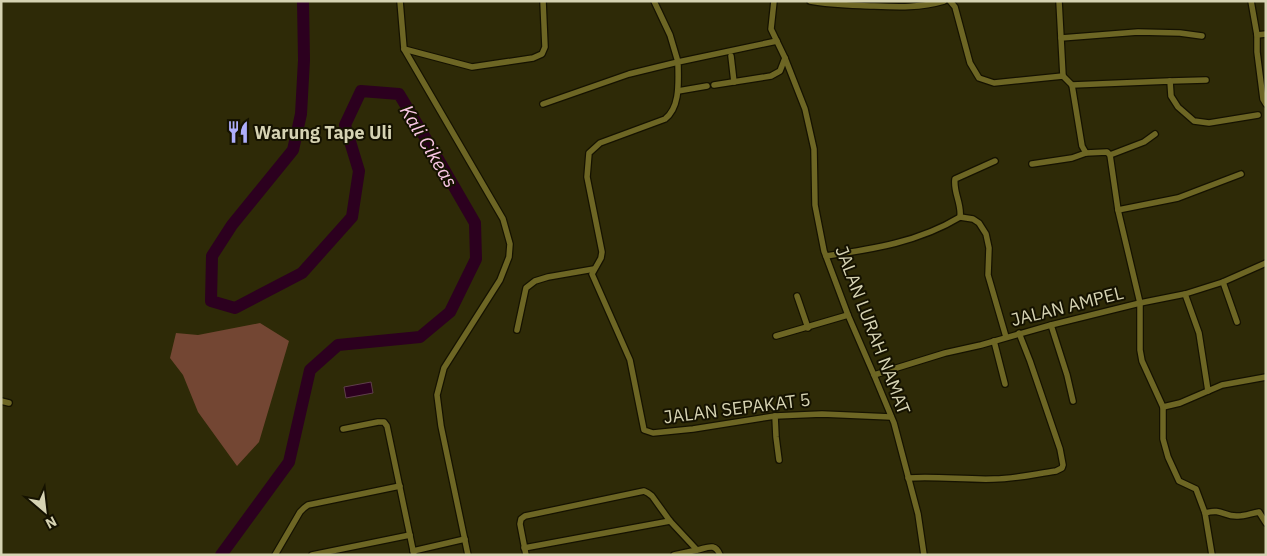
<svg xmlns="http://www.w3.org/2000/svg" width="1267" height="556" viewBox="0 0 1267 556" font-family="'IBM Plex Sans',sans-serif">
<style>
.green{fill:#734633}
.water{fill:#2c001f;stroke:#5f3f4b}
.lines{fill:none;stroke-linecap:round;stroke-linejoin:round}
.river{stroke:#2c001f;stroke-width:12}
.minor-casing{stroke:#151201;stroke-width:8}
.minor{stroke:#6d6624;stroke-width:5.5}
.labels{text-anchor:middle;dominant-baseline:central;stroke-width:4;stroke-linejoin:round;paint-order:stroke}
.poi-label{font-size:18px;font-weight:bold;fill:#d6d3b3;stroke:#151200;text-anchor:start}
.street-label{font-size:18px;fill:#d6d3b3;stroke:#151200}
.water-label{font-size:19px;font-style:italic;fill:#fac7e4;stroke:#151200}
</style>
<rect width="100%" height="100%" fill="#2e2a07"/>
<!-- green -->
<path class="green" d="M260,323L289,341L259,442L237,466L198,412L183,375L170,358L176,333L198,335Z"/>
<!-- water -->
<path class="water" d="M371,382L373,393L346,398L344,387Z"/>
<g class="lines">
<!-- river -->
<path class="river" d="M221,555L289,462L310,370L338,345L420,337L450,312L476,259L475,223L438,159L399,94L361,91L345,125L359,171L352,217L302,273L235,308L211,301L212,256L232,225L293,150L301,114L304,60L303,1"/>
<defs>
<g id="minor">
<path d="M400,1L404,49L503,219L510,244L509,257L500,280L444,368L437,395L441,426L468,555"/>
<path d="M774,1L771,29L785,58L805,109L814,149L815,205L824,251L848,315L874,375L894,423L918,514L924,555"/>
<path d="M810,1C832,5 852,5 873,6C898,7 920,8 944,1"/>
<path d="M950,1L955,7L970,63L979,78L994,83L1063,76L1072,85L1082,146L1086,153L1107,152L1110,155L1118,210L1140,303V350L1142,361L1163,407V439L1168,457L1179,481L1196,489L1205,513L1212,555"/>
<path d="M1059,1L1063,76"/>
<path d="M1251,1L1257,35V52L1263,99L1266,104"/>
<path d="M1257,35L1266,34"/>
<path d="M1061,38L1138,32L1180,33L1202,36"/>
<path d="M777,41L678,62C678,80 681,107 665,119L600,143L589,153L587,177L602,252L601,258L592,274L630,360L644,430L653,433L693,429L775,416L822,414L891,417"/>
<path d="M404,49L472,67L533,58L542,54L545,47L543,1"/>
<path d="M731,56L734,82"/>
<path d="M1170,81L1206,80"/>
<path d="M714,85L771,76L780,71L785,58"/>
<path d="M1072,85L1170,81L1171,96L1178,107L1194,121L1209,123L1258,115"/>
<path d="M678,91L707,86"/>
<path d="M543,104L629,74L678,62L670,35L654,1"/>
<path d="M1110,155L1144,142L1155,134"/>
<path d="M1032,164L1072,158L1086,153"/>
<path d="M1118,210L1178,198L1241,174"/>
<path d="M960,217L973,219L979,223L986,234L989,248L988,275L1006,337"/>
<path d="M826,256C873,249 919,242 960,217C962,204 953,192 955,179L995,161"/>
<path d="M1223,282L1237,322"/>
<path d="M1185,294L1199,333L1208,391"/>
<path d="M797,296L808,328"/>
<path d="M1051,325L1067,375L1073,401"/>
<path d="M517,330L526,288L535,281L548,277L594,269"/>
<path d="M776,336L848,315"/>
<path d="M994,341L1005,384"/>
<path d="M874,375L945,353L981,345L1051,325L1140,303L1185,294L1223,282L1266,263"/>
<path d="M1,401L9,403"/>
<path d="M1163,407L1180,403L1222,385L1266,377"/>
<path d="M775,416L776,437L779,460"/>
<path d="M343,429L378,422H384L387,426L414,555"/>
<path d="M908,478C937,476 965,480 994,479C1014,479 1035,474 1056,471L1062,468L1063,465L1060,449L1030,361L1019,333"/>
<path d="M1205,513C1222,508 1224,517 1238,516C1245,516 1252,513 1259,512L1266,523"/>
<path d="M524,548L670,521"/>
<path d="M413,551L465,539"/>
<path d="M275,555L300,512L304,508L308,505L400,486"/>
<path d="M312,555L410,535"/>
<path d="M526,555L520,524L521,519L525,516L644,491L648,493L652,496L670,521L697,550C707,548 715,542 720,555"/>
<path d="M674,555L697,550"/>
</g>
</defs>
<!-- minor casing -->
<use href="#minor" class="minor-casing"/>
<!-- minor -->
<use href="#minor" class="minor"/>
</g>
<!-- icons -->
<defs>
<symbol id="restaurant-bare" viewBox="-9 -9 18 18"><path d="M-5-6h1v4h1v-4h1v4h1v-4h1v5L-1.5 .5V6h-2V.5L-5-1ZM5-6V6H3V1.5H1.5Q1.5-4 5-6Z" fill="#aeaefb" stroke="#151200" stroke-width="2.5" paint-order="stroke"/></symbol>
</defs>
<g fill-rule="evenodd">
<use href="#restaurant-bare" x="222" y="116" width="32" height="32"/>
</g>
<g class="labels">
<!-- poi labels -->
<g class="poi-label">
<text x="254" y="132">Warung Tape Uli</text>
</g>
<!-- street labels -->
<g class="street-label">
<text transform="translate(1067 306) rotate(-14)">JALAN AMPEL</text>
<text transform="translate(873 330) rotate(69)">JALAN LURAH NAMAT</text>
<text transform="translate(737 408) rotate(-7)">JALAN SEPAKAT 5</text>
</g>
<!-- water labels -->
<g class="water-label">
<text transform="translate(429 146) rotate(59)">Kali Cikeas</text>
</g>
</g>
<!-- border -->
<rect width="1267" height="556" fill="none" stroke="#d6d3b3" stroke-width="5"/>
<!-- north arrow -->
<g transform="translate(45 511) rotate(152)" stroke="#151200" stroke-width="4" paint-order="stroke">
<path d="M0-4L9 19L0 12L-9 19Z" fill="#d6d3b3"/>
<text y="-8" font-size="14" font-weight="bold" text-anchor="middle" fill="#d6d3b3">N</text>
</g>
</svg>
